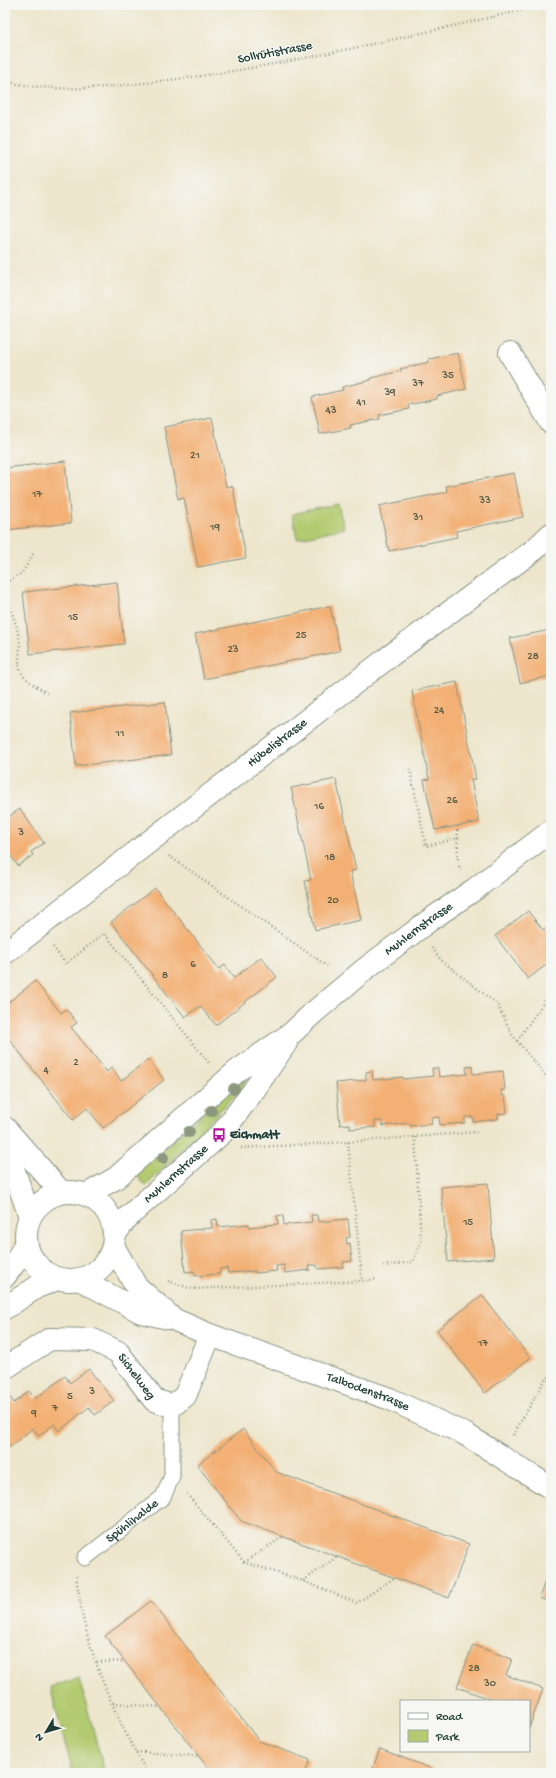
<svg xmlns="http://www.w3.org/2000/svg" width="556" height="1778" viewBox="0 0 556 1778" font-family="'Gochi Hand',sans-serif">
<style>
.green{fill:#b2ca70;stroke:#688452}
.building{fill:#f3b074}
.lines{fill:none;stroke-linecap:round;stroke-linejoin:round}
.service-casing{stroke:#869280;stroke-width:17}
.minor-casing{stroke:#869280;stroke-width:24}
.tertiary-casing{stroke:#869280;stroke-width:24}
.path{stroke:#869280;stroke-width:2.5;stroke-dasharray:1 3;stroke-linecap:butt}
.service{stroke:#fff;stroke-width:15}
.minor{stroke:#fff;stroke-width:22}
.tertiary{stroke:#fff;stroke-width:22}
.tree{fill:#8c987f}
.labels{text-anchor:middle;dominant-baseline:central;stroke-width:3;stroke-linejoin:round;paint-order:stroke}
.number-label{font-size:11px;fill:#545a44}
.street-label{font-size:13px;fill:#1f3d34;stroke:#f6f6f2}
.poi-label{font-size:13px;font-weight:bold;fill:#1f3d34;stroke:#f6f6f2;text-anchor:start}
</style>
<rect width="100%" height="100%" fill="#f6f6f2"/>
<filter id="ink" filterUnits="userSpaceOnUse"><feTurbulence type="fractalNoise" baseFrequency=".025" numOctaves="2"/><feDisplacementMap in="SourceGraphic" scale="8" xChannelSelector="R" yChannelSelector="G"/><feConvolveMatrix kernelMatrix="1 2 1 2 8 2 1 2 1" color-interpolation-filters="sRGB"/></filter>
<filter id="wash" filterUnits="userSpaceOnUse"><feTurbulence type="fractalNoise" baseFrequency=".012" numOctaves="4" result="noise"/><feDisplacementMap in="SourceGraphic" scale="16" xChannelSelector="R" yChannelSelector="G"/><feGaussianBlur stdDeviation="0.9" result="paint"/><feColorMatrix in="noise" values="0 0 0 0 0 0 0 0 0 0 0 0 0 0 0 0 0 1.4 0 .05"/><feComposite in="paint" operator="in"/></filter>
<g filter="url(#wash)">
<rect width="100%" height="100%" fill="#ede6cc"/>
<!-- green -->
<g class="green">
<path d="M338,504L344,528L297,539L292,514Z"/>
<path d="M243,1079L245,1082L244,1086L146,1186L135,1173Z"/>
<path d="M79,1678L105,1773H73L50,1687Z"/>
</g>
<g id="blocks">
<!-- building -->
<g class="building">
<path d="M458,353L466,389L437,396V399L408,405L409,409L379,415L380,419L350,425L351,428L320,434L312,397L343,390L342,387L371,380V378L401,371L400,369L429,362V359Z"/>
<path d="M212,418L226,487L232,486L233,488L246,558L198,567L184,498L178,499L164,427Z"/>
<path d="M65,461L71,523L5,530V468Z"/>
<path d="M514,473L523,517L456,531L457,537L389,551L379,506L447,492L446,486Z"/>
<path d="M117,582L124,644L30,654L23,592Z"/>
<path d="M330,606L340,651L204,679L195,634Z"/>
<path d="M551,630V676L520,683L510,638Z"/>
<path d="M457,682L476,779L471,780L479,822L435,830L424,780L429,779L412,691Z"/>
<path d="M165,702L171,755L76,766L70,713Z"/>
<path d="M336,779L356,870L350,871L361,920L315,930L305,881L311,880L291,788Z"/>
<path d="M20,809L44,843L31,852L33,855L18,866L5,847V824L7,822L5,819Z"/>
<path d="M155,888L219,969L225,965L234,978L261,957L277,977L216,1025L200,1006L185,1017L111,922Z"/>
<path d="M528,911L543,930L551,924V961L528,979L495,936Z"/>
<path d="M35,981L61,1013L66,1009L77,1023L71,1027L107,1072L112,1067L121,1081L148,1059L164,1080L103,1128L87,1108L73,1120L5,1034V1005Z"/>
<path d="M472,1066L473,1074L503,1071L505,1090H501L502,1096L505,1095L507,1113L498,1114V1119L473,1122V1117H465V1123L440,1125L439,1117L431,1118L432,1124L410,1126V1123L383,1126L382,1121H375V1127L350,1129V1124L340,1125L336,1083L366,1080V1072L372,1071L373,1080L403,1077V1079L433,1076L432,1068H438L439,1077L467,1074L466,1067Z"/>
<path d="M488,1183L494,1258L448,1262L441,1187Z"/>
<path d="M283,1215L284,1225L312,1222L311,1215H317L318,1222L348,1219L350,1237L346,1238L347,1244L350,1243L352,1261L343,1262V1267L318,1269L317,1265H309L310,1270L285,1273L284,1265L276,1266L277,1271L255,1273V1271L228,1273L227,1268L220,1269V1274L195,1276L194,1271L185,1272L181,1231L212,1228L211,1220L217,1219L218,1227L249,1224V1227L278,1224L277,1216Z"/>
<path d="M482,1295L530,1358L485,1393L437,1330Z"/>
<path d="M89,1369L114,1401L95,1415L89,1407L59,1431L54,1424L39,1436L33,1428L5,1451V1399L9,1396L14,1403L29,1391L35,1399L65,1376L70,1383Z"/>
<path d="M243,1429L276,1472L469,1544L449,1598L241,1521L197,1465Z"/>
<path d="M551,1564V1602L539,1598Z"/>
<path d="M151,1601L259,1741L310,1760L305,1773H212L105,1636Z"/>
<path d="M473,1645L512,1659L506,1675L543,1689L529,1728V1701H495L457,1687Z"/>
<path d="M380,1749L443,1773H371Z"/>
</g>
</g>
</g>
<g filter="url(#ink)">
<use href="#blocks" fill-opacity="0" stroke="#869280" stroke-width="1"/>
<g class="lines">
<defs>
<g id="service">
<path id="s1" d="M85,1558L163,1497L172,1476V1406"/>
</g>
<g id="minor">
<path d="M510,353L551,423"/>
<path id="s2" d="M5,953L386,659L534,550L551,534"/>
<path d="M5,1128L61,1192"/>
<path d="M5,1145L30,1217"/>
<path d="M113,1246L136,1286L172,1318"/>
<path id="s3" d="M81,1280L141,1312L173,1319L210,1335L390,1399L465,1434L551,1488"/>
<path id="s4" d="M5,1368L50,1339L93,1340L118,1352L154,1400L172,1406L185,1396L210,1335"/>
</g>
<g id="tertiary">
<circle cx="70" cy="1236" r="44"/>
<path id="s5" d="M86,1195L116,1178L237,1071L292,1033L312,1014L365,969L430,920L475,889L551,831"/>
<path id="s6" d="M115,1234L125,1220L138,1208L223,1132L254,1090L286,1043"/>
<path d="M5,1276L17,1260L26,1242"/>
<path d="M5,1308L37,1287L57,1279"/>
</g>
</defs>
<!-- service casing -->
<use href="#service" class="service-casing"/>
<!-- minor casing -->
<use href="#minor" class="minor-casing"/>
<!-- tertiary casing -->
<use href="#tertiary" class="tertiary-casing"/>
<!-- path -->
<g class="path">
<path d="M5,81C53,94 112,87 161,81C291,66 418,33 546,5"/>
<path d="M33,554L22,573L8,581C5,604 18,622 20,644C20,653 17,663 21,672C26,681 39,688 47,693"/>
<path d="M410,769L426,846L459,838"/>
<path d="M457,826C459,838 455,861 461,870"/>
<path d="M169,856L327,966"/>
<path d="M53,947L66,964L104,933L209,1063"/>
<path d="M432,948L441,960L497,1004L513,1036L551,1082"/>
<path d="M517,1041L551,992"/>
<path d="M348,1142L362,1281L378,1279"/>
<path d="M241,1148L348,1142L477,1132"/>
<path d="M383,1266L413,1262L421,1241L415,1137"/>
<path d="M168,1281L192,1289L362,1281"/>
<path d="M513,1435L546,1378L551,1377"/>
<path d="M187,1494L244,1562L303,1581L357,1603L394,1578"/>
<path d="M244,1562L283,1537"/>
<path d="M77,1576C76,1582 78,1588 79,1594C85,1648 119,1727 148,1773"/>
<path d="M303,1581L337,1557"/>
<path d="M97,1662L125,1661"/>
<path d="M113,1703L160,1707"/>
<path d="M136,1752L198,1756"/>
</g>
<!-- service -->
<use href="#service" class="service"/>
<!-- minor -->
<use href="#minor" class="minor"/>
<!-- tertiary -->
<use href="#tertiary" class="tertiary"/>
</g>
<!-- trees -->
<g class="tree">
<circle cx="234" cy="1089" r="6"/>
<circle cx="211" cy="1111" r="6"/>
<circle cx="189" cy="1132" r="6"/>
<circle cx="163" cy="1158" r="6"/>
</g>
</g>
<!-- icons -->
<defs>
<symbol id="bus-bare" viewBox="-9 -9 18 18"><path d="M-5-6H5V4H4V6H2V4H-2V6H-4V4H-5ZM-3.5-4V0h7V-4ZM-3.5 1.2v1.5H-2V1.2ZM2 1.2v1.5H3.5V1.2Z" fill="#b5179e" stroke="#f6f6f2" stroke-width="2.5" paint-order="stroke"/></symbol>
</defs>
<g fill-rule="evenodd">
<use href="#bus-bare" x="209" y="1125" width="20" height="20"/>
</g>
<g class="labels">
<!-- number labels -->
<g class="number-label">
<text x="448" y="376">35</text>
<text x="418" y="384">37</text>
<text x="390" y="393">39</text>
<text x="361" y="403">41</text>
<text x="331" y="411">43</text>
<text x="195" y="456">21</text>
<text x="37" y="495">17</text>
<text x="485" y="501">33</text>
<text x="418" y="518">31</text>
<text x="215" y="528">19</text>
<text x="73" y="618">15</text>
<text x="301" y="636">25</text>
<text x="233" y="650">23</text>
<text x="533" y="657">28</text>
<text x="439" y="711">24</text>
<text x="120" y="734">11</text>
<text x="452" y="801">26</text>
<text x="319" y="807">16</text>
<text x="21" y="833">3</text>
<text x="330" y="858">18</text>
<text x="333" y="901">20</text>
<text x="193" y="965">6</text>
<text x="165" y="976">8</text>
<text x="76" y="1063">2</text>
<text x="46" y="1071">4</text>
<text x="468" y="1223">15</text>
<text x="483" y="1344">17</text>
<text x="92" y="1392">3</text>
<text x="70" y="1397">5</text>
<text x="55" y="1409">7</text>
<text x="34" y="1414">9</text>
<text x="474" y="1669">28</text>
<text x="490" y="1684">30</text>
</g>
<!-- street labels -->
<g class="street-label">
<text transform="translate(275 53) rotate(-11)">Sollrütistrasse</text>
<text stroke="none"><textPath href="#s2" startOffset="344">Hübelistrasse</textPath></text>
<text stroke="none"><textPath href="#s5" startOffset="427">Muhlernstrasse</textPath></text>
<text stroke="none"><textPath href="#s6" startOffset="86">Muhlernstrasse</textPath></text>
<text stroke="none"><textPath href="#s4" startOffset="155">Sichelweg</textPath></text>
<text stroke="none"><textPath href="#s3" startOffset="309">Talbodenstrasse</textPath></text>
<text stroke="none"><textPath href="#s1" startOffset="60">Spühlihalde</textPath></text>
</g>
<!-- poi labels -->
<g class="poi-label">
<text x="230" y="1135">Eichmatt</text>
</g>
</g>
<!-- margin -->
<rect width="556" height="1778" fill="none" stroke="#f6f6f2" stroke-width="20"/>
<!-- legend -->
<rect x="400" y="1700" width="130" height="52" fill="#f6f6f2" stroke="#a0aca6"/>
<rect x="408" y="1713" width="20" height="6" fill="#ffffff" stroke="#a0aca6"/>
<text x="436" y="1720" font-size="12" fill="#1f3d34">Road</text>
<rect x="408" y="1730" width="20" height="12" fill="#b2ca70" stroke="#a0aca6"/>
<text x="436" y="1740" font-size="12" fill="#1f3d34">Park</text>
<!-- north arrow -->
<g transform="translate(46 1732) rotate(232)" stroke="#f6f6f2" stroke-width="3" paint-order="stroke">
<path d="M0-3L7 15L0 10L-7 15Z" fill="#1f3d34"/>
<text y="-6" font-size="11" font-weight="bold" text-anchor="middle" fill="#1f3d34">N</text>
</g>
</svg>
